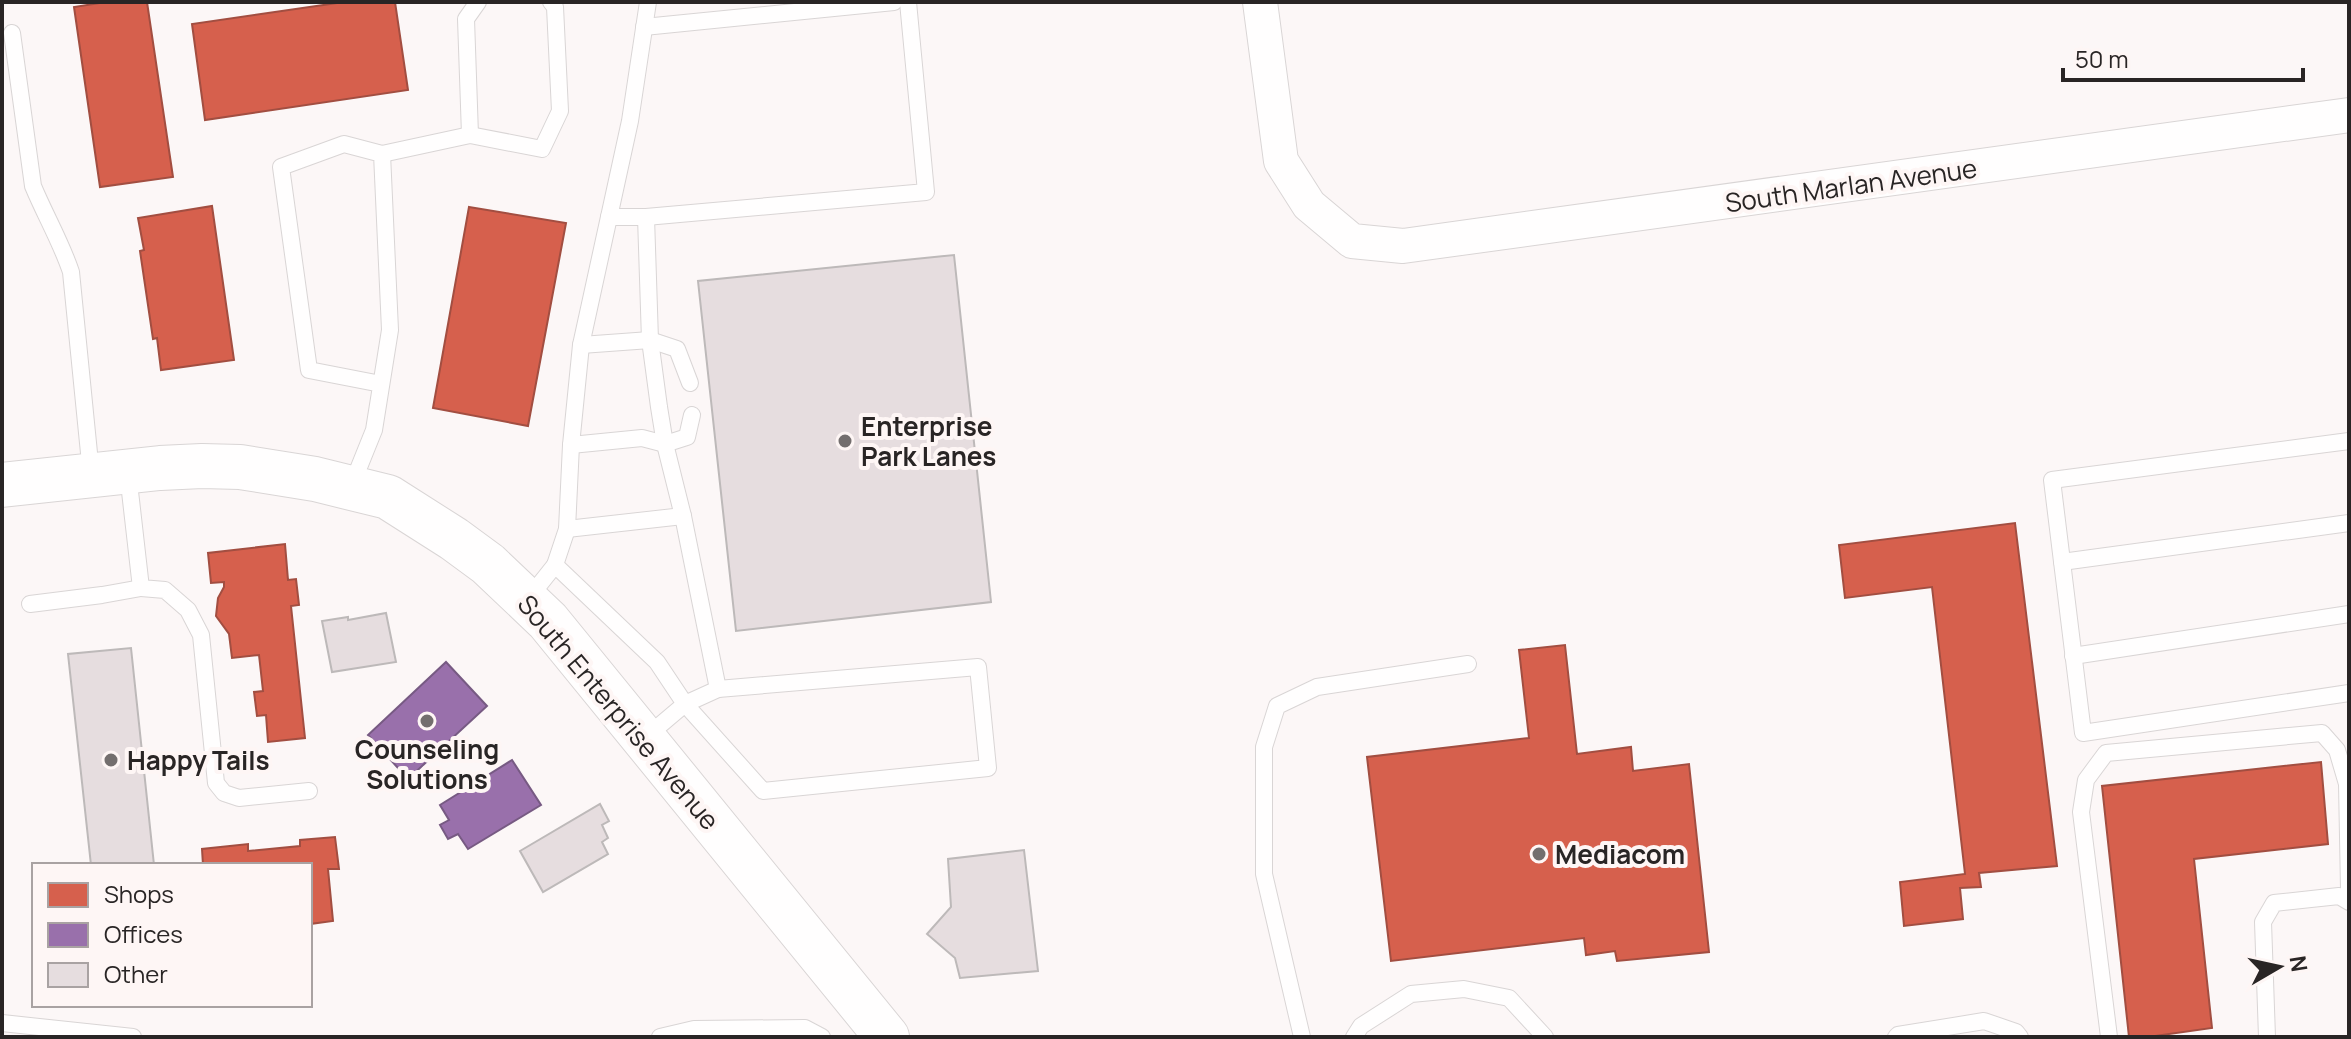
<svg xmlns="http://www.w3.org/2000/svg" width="2351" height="1039" viewBox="0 0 2351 1039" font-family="Manrope,sans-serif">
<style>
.shops{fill:#d6604d;stroke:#a24e41;stroke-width:2}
.offices{fill:#9970ab;stroke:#775a83;stroke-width:2}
.building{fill:#e6dddf;stroke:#bdb9b9;stroke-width:2}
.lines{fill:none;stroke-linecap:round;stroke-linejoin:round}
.lane-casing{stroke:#d9d5d5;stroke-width:18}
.street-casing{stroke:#d9d5d5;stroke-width:36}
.secondary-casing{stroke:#d9d5d5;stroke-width:46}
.lane{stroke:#fffefe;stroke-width:16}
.street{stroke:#fffefe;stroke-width:34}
.secondary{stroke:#fffefe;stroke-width:44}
.poi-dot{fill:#736e6e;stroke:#fef6f5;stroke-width:3}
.labels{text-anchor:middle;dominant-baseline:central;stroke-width:8;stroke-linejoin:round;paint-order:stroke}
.street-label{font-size:26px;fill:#292525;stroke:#fef6f5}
.poi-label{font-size:26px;font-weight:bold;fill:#292525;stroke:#fef6f5;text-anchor:start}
</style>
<rect width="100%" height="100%" fill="#fcf7f7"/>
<!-- shops -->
<g class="shops">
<path d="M106,2H147L173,177L100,187L74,7Z"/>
<path d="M344,2H395L408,90L205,120L192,24Z"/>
<path d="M212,206L234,360L161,370L157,338L153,339L140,251L144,250L138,218Z"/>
<path d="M469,207L566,223L528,426L433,408Z"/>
<path d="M2015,523L2057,866L1979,873L1981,887L1960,888L1963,919L1904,926L1900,882L1965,874L1932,587L1845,598L1839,545Z"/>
<path d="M285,544L288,580L296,579L299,605L291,606L305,738L268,742L266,715L257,716L254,692L263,691L259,655L232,658L229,634L216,616L218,598L224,587V582L211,583L208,553Z"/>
<path d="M1565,645L1577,754L1631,747L1633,771L1689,764L1709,952L1617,961L1615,951L1586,955L1584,938L1391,961L1367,757L1529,738L1519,650Z"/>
<path d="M2321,762L2328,844L2194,859L2212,1028L2148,1037H2129L2102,786Z"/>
<path d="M335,837L339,869H328L333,921L310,924V865H203L202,849L248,844V851L300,846V840Z"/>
</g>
<!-- offices -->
<g class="offices">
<path d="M446,662L487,706L408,779L368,735Z"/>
<path d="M512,760L541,805L468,849L458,834L448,839L440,825L449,820L440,805Z"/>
</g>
<!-- building -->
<g class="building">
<path d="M954,255L991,602L736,631L698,281Z"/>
<path d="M386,613L396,662L332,672L322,621L348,617V620Z"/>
<path d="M131,648L154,865H91L68,654Z"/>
<path d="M600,804L609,821L602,825L608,838L602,842L608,854L543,892L520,851Z"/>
<path d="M1024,850L1038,971L960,978L955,958L927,934L951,907L948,859Z"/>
</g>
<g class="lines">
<defs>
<g id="lane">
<path d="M644,27L894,2"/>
<path d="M12,33L33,186C45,215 61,242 71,272L91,473"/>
<path d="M470,135L466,19L478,2"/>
<path d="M382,154L470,135L542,149L560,111L555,7L551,2"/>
<path d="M609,217H646L926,192L908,2"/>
<path d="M646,217L650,340L659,407L665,444L683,516L718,689"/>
<path d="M581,345L650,340L677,349L690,383"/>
<path d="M2349,441L2052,480L2083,733L2349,693"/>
<path d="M571,445L642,438L665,444L687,437L692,415"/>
<path d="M128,474L141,588L165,590L188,610L201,635L216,783L224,793L239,798L309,791"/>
<path d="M351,487L374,430L390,330L382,154L344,144L281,167L309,370L381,384"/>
<path d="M567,529L683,516"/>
<path d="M2062,562L2349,523"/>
<path d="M555,565L567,529L571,445L581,345L630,121L648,2"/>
<path d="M528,599L555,565L657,662L685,704L646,737"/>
<path d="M30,604L102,595L141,588"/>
<path d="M2073,656L2349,614"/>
<path d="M978,667L988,768L763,791L685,704L718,689Z"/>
<path d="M2,1023L133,1037"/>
<path d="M660,1037L694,1029L805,1028L822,1037"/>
<path d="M1302,1037L1264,874V747L1277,706L1317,687L1468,664"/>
<path d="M1354,1037L1361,1026L1411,994L1464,989L1509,998L1545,1037"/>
<path d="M1896,1037L1898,1035L1984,1021L2016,1032L2020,1037"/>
<path d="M2109,1037L2081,812L2086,780L2106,753L2322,733L2337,750L2347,784L2349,889"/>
<path d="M2267,1037L2263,922L2274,903L2339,896L2349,902"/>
</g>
<path id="street" d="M1260,2L1281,161L1309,205L1352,241L1403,246L2349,115"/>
<path id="secondary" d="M2,485L160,468L202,466L240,467L315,479L388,497L454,539L488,564L548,621L887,1037"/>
</defs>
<!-- lane casing -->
<use href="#lane" class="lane-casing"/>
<!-- street casing -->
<use href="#street" class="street-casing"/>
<!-- secondary casing -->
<use href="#secondary" class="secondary-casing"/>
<!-- lane -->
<use href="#lane" class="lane"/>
<!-- street -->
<use href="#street" class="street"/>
<!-- secondary -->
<use href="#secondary" class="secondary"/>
</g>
<!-- markers -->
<g class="poi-dot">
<circle cx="845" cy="441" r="8"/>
<circle cx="427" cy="721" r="8"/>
<circle cx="111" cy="760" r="8"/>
<circle cx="1539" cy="854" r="8"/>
</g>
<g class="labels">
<!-- street labels -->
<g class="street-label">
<text transform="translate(1851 185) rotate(-8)">South Marlan Avenue</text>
<text transform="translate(619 712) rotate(50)">South Enterprise Avenue</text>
</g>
<!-- poi labels -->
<g class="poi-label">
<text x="861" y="426">Enterprise<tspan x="861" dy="30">Park Lanes</tspan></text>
<text x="427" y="749" text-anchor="middle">Counseling<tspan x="427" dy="30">Solutions</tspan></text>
<text x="127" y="760">Happy Tails</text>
<text x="1555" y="854">Mediacom</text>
</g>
</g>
<!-- border -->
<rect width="2351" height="1039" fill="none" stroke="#292525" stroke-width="8"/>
<!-- legend -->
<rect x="32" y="863" width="280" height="144" fill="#fef6f5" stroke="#a9a2a2" stroke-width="2"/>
<rect x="48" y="883" width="40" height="24" fill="#d6604d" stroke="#a9a2a2" stroke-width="2"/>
<text x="104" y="903" font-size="24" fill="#292525">Shops</text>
<rect x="48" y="923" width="40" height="24" fill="#9970ab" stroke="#a9a2a2" stroke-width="2"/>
<text x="104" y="943" font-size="24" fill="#292525">Offices</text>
<rect x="48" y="963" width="40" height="24" fill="#e6dddf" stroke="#a9a2a2" stroke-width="2"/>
<text x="104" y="983" font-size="24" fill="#292525">Other</text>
<!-- north arrow -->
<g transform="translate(2279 967) rotate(81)" stroke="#fef6f5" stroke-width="6" paint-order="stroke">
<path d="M0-6L14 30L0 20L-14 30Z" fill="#292525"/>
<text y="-12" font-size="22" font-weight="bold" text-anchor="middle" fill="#292525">N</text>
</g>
<!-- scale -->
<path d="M2063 68v12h240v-12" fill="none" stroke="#292525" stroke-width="4"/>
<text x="2075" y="68" font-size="24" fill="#292525" stroke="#fef6f5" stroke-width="6" paint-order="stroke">50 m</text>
</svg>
